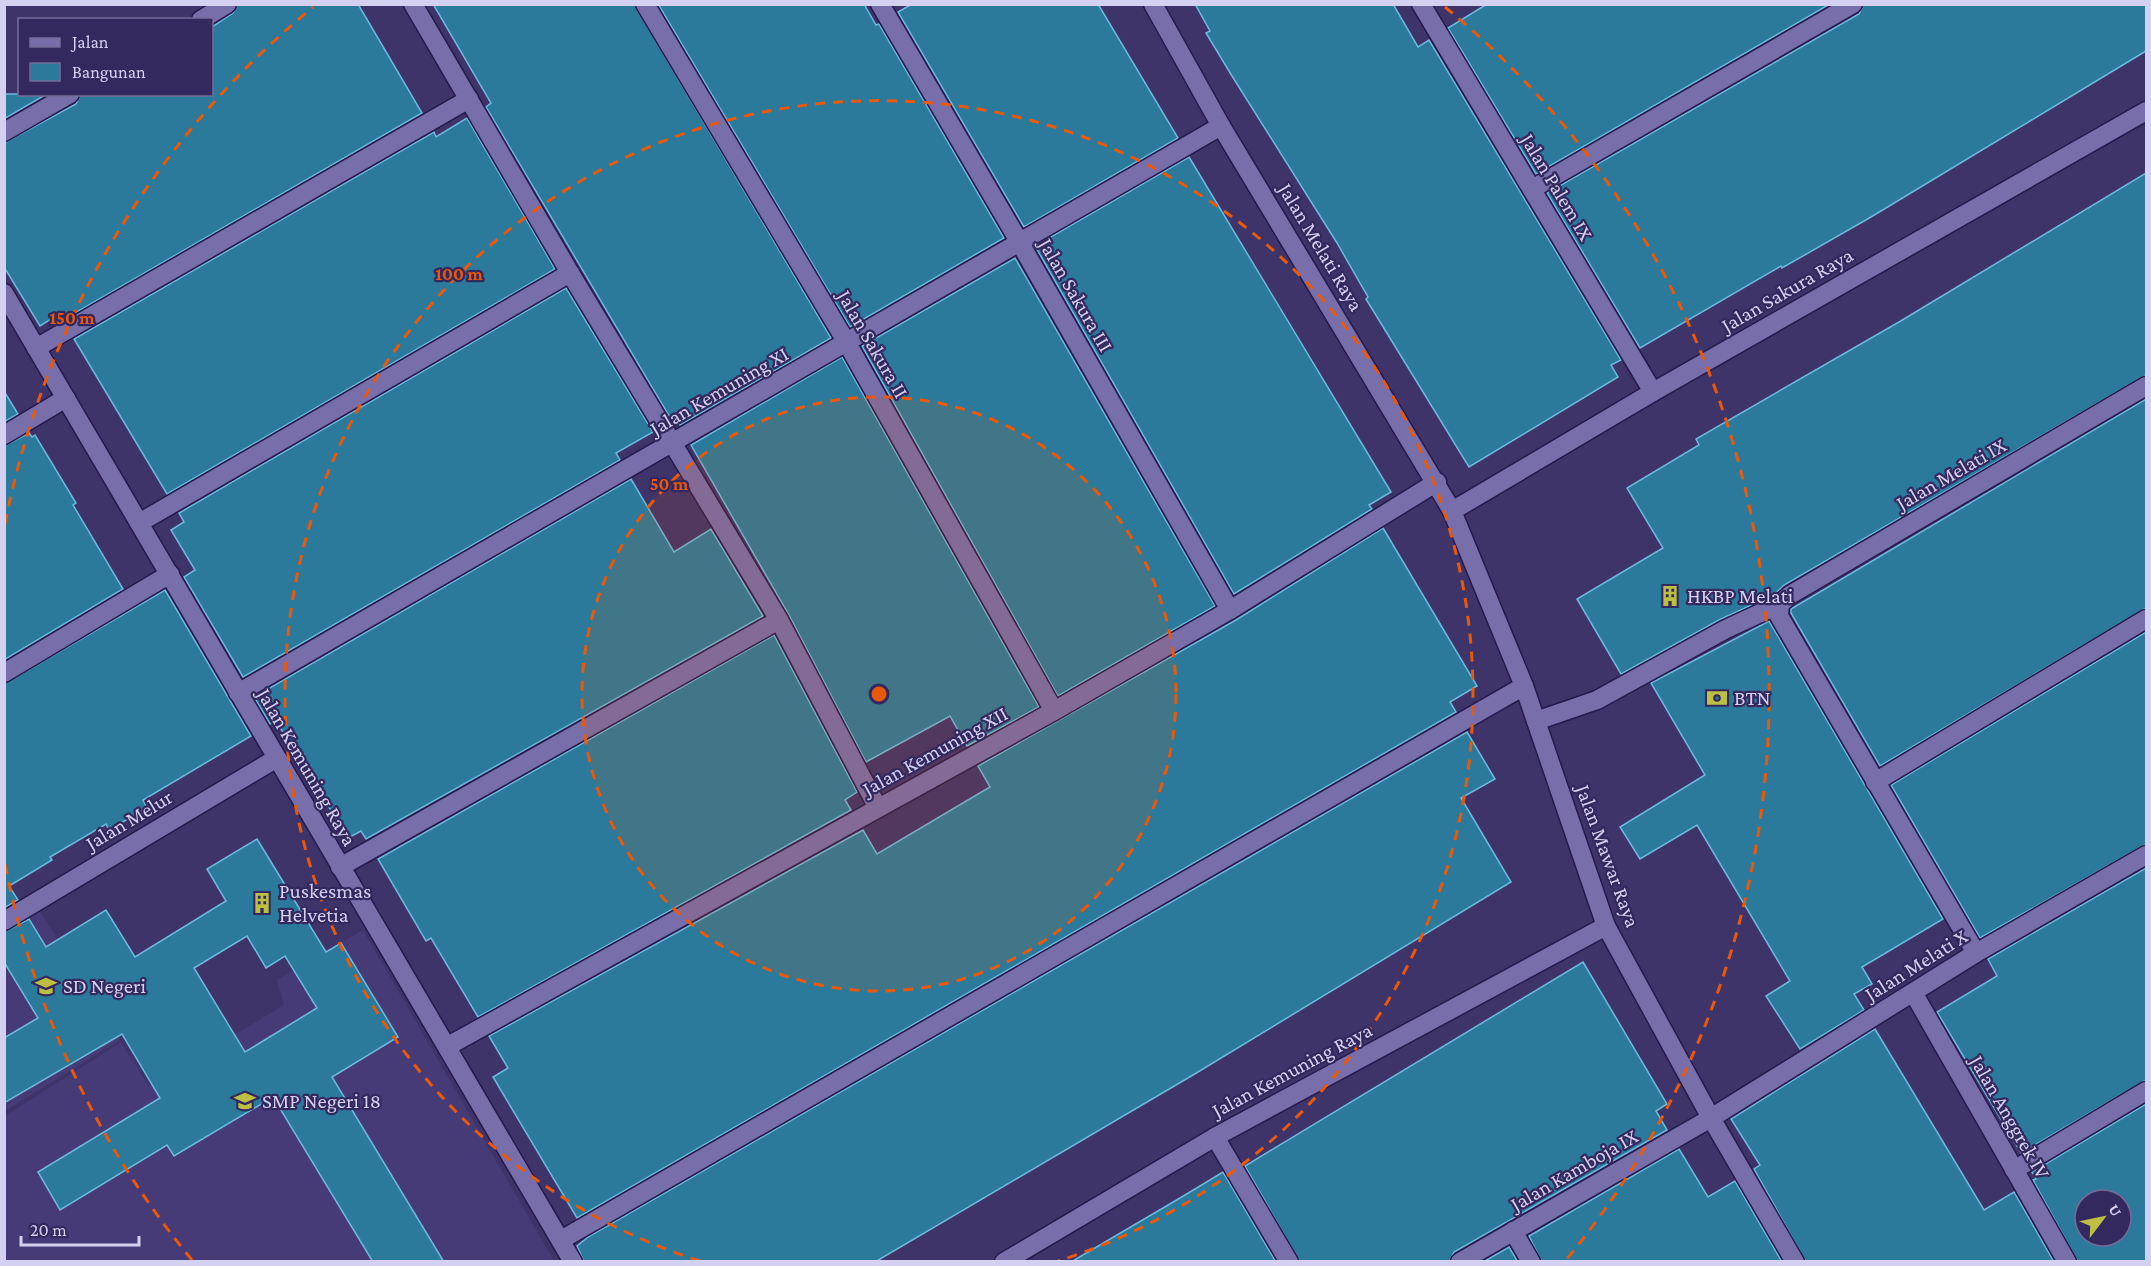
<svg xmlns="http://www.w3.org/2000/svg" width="2151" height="1266" viewBox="0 0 2151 1266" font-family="'Crimson Pro',serif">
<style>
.built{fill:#463a77}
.building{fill:#2b7a9b;stroke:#6eb9dd;stroke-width:1.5;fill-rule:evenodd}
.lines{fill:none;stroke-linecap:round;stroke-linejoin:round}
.street-casing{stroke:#26194d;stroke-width:21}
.street{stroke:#776eaa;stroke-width:18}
.ring{fill:none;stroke:#e8590c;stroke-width:3;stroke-dasharray:10 8}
.labels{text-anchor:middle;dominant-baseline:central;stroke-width:4.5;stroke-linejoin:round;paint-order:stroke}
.street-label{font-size:21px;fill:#d4d0f1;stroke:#34295e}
.poi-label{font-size:21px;fill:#d4d0f1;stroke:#34295e;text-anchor:start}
.centre{fill:#e8590c;stroke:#34295e;stroke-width:3}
.ring-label{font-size:18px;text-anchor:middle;font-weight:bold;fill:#e8590c;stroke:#34295e;stroke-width:4.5;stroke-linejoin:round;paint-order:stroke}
</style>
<rect width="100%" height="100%" fill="#3e346a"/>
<!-- built -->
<g class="built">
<path d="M40,911L120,1040L5,1111V933Z"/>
<path d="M363,930L554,1261L5,1262V1116L121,1042L149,1086L284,1005L277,980Z"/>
</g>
<!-- building -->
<g class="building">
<path d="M238,4H358L422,113L63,320L59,314L40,326L4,267V143L76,104L81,94H212V27L233,13Z"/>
<path d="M433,4H634L831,338L680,425L676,418L672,421L486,107L491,103Z"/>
<path d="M658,4H864L876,25L879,24L1004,238L850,327Z"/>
<path d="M912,4H1098L1178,138L1024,227L898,12Z"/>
<path d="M1195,4H1393L1418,47L1429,40L1621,360L1611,365L1618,377L1469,467L1366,299L1368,297L1337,243L1232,76L1206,33L1210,31Z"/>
<path d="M1487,4H1830L1536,174L1448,28Z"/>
<path d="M1864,4H2146V51L1871,217L1782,268L1781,266L1640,348L1547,193L1859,14Z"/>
<path d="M4,94H47L4,119Z"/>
<path d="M467,118L555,269L167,494L74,339L434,132L436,137Z"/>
<path d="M1189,157L1391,492L1369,505L1372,509L1234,594L1035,246Z"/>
<path d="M2146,173V375L1784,585L1774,595L1721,619L1621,674L1577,599L1663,548L1627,488L1699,445L1696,439L1899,322Z"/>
<path d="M1015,258L1215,606L1058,696L862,346Z"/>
<path d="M566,288L653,432L616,453L620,460L243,677L184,577L195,570L171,530L184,522L179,513Z"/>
<path d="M842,357L1039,707L967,746L950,716L866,762L789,615L691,445Z"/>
<path d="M4,391L18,414L4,422Z"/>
<path d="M2146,399V608L1880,766L1791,613V609Z"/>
<path d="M29,433L32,437L35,435L76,503L73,505L123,589L4,660V446Z"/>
<path d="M631,479L674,552L711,529L763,616L366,839L361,831L348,838L276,721L270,724L254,697Z"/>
<path d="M1383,528L1477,686L1450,702L1456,712L577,1218L493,1077L508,1068L489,1036L863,830L877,854L990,787L978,766L1236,620Z"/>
<path d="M165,590L251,736L143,800L147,808L109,830L106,824L50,857L52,860L9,886L18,900L4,908V684Z"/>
<path d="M1769,621L1943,919L1862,967L1872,984L1854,994L1864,1010L1800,1049L1766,996L1790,981L1697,825L1640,859L1620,827L1705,775L1651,683Z"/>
<path d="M2146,632V844L1980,938L1891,785Z"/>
<path d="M774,635L857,792L845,800L851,810L478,1017L431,938L426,941L378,859Z"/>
<path d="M1467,732L1495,779L1461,798L1511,882L1193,1075L875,1262H584L577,1246L588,1237Z"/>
<path d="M257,839L326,952L341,943L398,1037L332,1077L444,1262H373L273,1097L174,1156L167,1145L60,1210L38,1172L160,1098L122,1034L4,1103V1038L38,1018L4,962V932L29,919L46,947L106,910L135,957L226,901L207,869ZM247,936L266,968L285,956L317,1008L245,1052L194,968Z"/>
<path d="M2146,868V1080L2021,1153L1937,1012L1997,976L1988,959Z"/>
<path d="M1583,962L1667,1104L1656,1111L1667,1130L1454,1252L1449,1262H1300L1245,1166Z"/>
<path d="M1875,1029L1984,1210L2014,1192L2054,1262H1806L1754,1169L1760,1165L1731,1119Z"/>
<path d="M2146,1104V1262H2078L2033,1180L2036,1179L2032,1172ZM2085,1200H2121V1236H2085Z"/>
<path d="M1679,1149L1708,1197L1735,1181L1782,1262H1542L1529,1236Z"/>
<path d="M1223,1172L1276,1262H1071L1180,1198Z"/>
<path d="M1509,1247L1518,1262H1483Z"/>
</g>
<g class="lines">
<defs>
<g id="street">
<path d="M413,4L570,273L779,620L878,808"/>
<path d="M645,4L847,343L1054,711"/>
<path d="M880,4L1020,243L1230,610"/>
<path d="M1153,4L1221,126L1452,511L1524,686L1606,926L1711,1118L1795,1262"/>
<path d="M1421,4L1653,392"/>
<path d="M201,20L227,4"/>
<path d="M4,132L70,94"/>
<path d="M1532,189L1853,4"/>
<path d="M4,293L573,1262"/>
<path d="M36,348L469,99"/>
<path d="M4,435L66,398"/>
<path d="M1452,511L1653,392L2146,111"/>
<path d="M139,523L570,273"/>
<path d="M1780,604L1779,616L1976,953"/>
<path d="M4,673L170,574"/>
<path d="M238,693L1221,126"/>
<path d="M1536,721L1597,700L1726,629L1780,604L1790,595L2146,386"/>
<path d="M1875,782L2146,619"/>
<path d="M340,867L779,620"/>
<path d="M4,921L277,758"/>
<path d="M1914,994L2067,1262"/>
<path d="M448,1046L1054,711L1230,610L1437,482"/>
<path d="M1215,1137L1289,1262"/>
<path d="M2014,1170L2146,1091"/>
<path d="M1513,1231L1531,1262"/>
<path d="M561,1240L1524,686"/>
<path d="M1004,1262L1215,1137L1606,926"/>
<path d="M1460,1262L1711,1118L1976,953L2146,855"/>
</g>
</defs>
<!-- street casing -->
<use href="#street" class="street-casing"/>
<!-- street -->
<use href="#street" class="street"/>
</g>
<!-- distance rings -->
<circle cx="879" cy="694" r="297" fill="#e8590c" fill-opacity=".12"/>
<g class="ring">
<circle cx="879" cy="694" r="297"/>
<path d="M700 1261A594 594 0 1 1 1058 1261"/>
<path d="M192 1260A890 890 0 0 1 5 864M5 524A890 890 0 0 1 313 7M1445 7A890 890 0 0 1 1566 1260"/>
</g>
<!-- icons -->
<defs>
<symbol id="building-bare" viewBox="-9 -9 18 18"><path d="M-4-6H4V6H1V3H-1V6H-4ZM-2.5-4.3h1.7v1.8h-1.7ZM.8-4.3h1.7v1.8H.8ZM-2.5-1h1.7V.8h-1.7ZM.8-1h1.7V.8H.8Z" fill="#bdbf43" stroke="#34295e" stroke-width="2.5" paint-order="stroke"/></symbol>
<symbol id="bank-bare" viewBox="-9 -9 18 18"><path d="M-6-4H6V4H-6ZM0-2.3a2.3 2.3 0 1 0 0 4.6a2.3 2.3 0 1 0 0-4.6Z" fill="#bdbf43" stroke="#34295e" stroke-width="2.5" paint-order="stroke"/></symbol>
<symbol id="school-bare" viewBox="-9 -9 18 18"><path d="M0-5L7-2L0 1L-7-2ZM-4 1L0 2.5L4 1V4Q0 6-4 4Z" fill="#bdbf43" stroke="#34295e" stroke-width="2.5" paint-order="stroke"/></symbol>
</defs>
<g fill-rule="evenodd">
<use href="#building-bare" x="1655" y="581" width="30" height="30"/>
<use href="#bank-bare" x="1702" y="683" width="30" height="30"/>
<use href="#building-bare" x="247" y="888" width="30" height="30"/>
<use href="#school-bare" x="31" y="971" width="30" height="30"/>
<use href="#school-bare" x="230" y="1086" width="30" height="30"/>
</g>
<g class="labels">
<!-- street labels -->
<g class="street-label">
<text transform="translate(1557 187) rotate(59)">Jalan Palem IX</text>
<text transform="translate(1321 247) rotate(59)">Jalan Melati Raya</text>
<text transform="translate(1787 290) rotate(-30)">Jalan Sakura Raya</text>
<text transform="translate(1076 295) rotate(60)">Jalan Sakura III</text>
<text transform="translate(873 344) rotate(60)">Jalan Sakura II</text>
<text transform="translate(719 391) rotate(-30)">Jalan Kemuning XI</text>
<text transform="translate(1951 474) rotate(-30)">Jalan Melati IX</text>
<text transform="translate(935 751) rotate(-29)">Jalan Kemuning XII</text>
<text transform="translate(307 767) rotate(60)">Jalan Kemuning Raya</text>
<text transform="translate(129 820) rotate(-31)">Jalan Melur</text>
<text transform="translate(1608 856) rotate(70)">Jalan Mawar Raya</text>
<text transform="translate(1916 965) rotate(-32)">Jalan Melati X</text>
<text transform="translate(1292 1070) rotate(-28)">Jalan Kemuning Raya</text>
<text transform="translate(2010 1117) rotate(60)">Jalan Anggrek IV</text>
<text transform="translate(1574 1170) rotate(-30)">Jalan Kamboja IX</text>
</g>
<!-- poi labels -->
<g class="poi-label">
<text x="1687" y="596">HKBP Melati</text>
<text x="1734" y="698">BTN</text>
<text x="279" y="891">Puskesmas<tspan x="279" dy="24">Helvetia</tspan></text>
<text x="63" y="986">SD Negeri</text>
<text x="262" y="1101">SMP Negeri 18</text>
</g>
</g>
<circle cx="879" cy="694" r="9" class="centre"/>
<g class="ring-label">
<text x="459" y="280">100 m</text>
<text x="72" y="324">150 m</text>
<text x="669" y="490">50 m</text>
</g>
<!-- border -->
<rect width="2151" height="1266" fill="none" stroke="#d4d0f1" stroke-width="12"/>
<!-- legend -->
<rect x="18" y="18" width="195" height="78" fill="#34295e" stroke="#746c99" stroke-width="1.5"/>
<rect x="30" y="38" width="30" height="9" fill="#776eaa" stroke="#746c99" stroke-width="1.5"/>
<text x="72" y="48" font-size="18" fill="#d4d0f1">Jalan</text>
<rect x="30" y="63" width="30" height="18" fill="#2b7a9b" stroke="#746c99" stroke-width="1.5"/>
<text x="72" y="78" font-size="18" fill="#d4d0f1">Bangunan</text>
<!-- north arrow -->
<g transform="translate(2103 1218) rotate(58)"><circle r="28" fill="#34295e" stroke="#746c99" stroke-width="1.5"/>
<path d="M0-4.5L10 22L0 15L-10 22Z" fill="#bdbf43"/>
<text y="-9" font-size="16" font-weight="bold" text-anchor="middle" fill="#d4d0f1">U</text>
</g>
<!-- scale -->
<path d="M21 1236v9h118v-9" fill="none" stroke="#d4d0f1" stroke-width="3"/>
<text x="30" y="1236" font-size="18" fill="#d4d0f1" stroke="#34295e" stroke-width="4.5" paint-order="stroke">20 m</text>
</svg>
